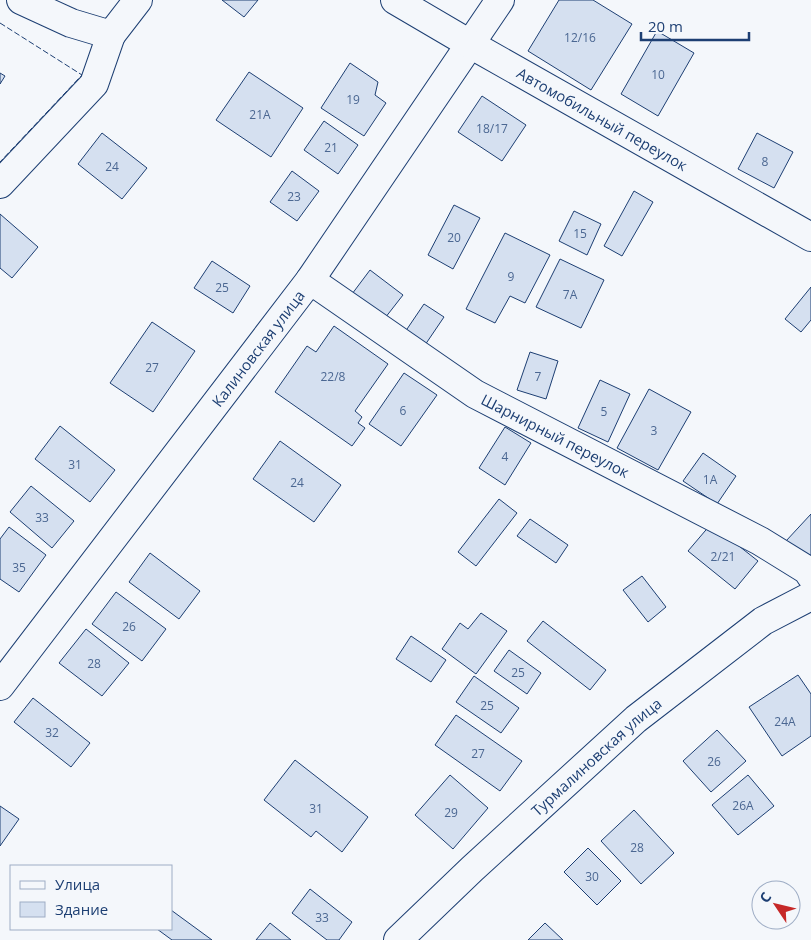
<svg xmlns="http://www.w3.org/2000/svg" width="811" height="940" viewBox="0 0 811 940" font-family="'Open Sans',sans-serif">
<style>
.building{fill:#d5e0f0;stroke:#1d3f73}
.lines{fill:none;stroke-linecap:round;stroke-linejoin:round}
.street-casing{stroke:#1d3f73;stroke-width:30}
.secondary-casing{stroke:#1d3f73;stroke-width:30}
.street{stroke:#f4f7fb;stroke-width:28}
.secondary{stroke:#f4f7fb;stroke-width:28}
.fence{stroke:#1d3f73;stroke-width:1;stroke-dasharray:6 2.5;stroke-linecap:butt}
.labels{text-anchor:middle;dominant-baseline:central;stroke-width:4;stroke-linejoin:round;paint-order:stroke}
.number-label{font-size:12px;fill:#4b6792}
.street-label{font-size:15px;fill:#1d3f73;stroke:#f4f7fb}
</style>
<rect width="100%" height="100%" fill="#f4f7fb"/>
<!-- building -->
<g class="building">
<path d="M222,0H258L244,17Z"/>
<path d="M559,0H593L632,24L591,90L528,51Z"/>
<path d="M657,31L694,53L658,116L621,94Z"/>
<path d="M350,63L378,82L375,95L386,103L364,136L321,108Z"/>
<path d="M249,72L303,108L271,157L216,120Z"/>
<path d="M0,73L5,76L0,84Z"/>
<path d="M482,96L526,125L502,161L458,132Z"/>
<path d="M324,121L358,145L338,174L304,150Z"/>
<path d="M102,133L147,168L122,199L78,164Z"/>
<path d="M757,133L793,152L774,188L738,169Z"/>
<path d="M292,171L319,191L297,221L270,202Z"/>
<path d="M634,191L653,202L622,256L604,246Z"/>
<path d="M454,205L480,218L453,269L428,255Z"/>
<path d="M574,211L601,224L587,255L559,241Z"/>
<path d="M0,214L38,247L12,278L0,268Z"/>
<path d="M505,233L550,255L525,303L510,296L495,323L466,309Z"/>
<path d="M560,259L604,280L581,328L536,307Z"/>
<path d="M212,261L250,286L233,313L194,288Z"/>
<path d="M370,270L403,295L385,318L352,294Z"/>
<path d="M811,287V320L801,332L785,319Z"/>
<path d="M424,304L444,317L425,345L405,332Z"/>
<path d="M152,322L195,351L153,412L110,383Z"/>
<path d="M334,326L388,364L355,411L362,417L358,423L365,428L352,446L275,392L307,346L316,352Z"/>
<path d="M530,352L558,361L546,399L517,390Z"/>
<path d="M404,373L437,395L401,446L369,424Z"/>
<path d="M600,380L630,394L608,442L578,428Z"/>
<path d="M649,389L691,412L658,470L617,448Z"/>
<path d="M60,426L115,470L90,502L35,459Z"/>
<path d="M505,427L531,443L505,485L479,468Z"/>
<path d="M280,441L341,485L314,522L253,479Z"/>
<path d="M703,453L736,476L717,504L683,481Z"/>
<path d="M31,486L74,521L52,548L10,512Z"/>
<path d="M499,499L517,513L476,566L458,552Z"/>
<path d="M811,514V565L786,541Z"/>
<path d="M530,519L568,545L556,563L517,536Z"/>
<path d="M711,524L758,561L735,589L688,551Z"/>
<path d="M9,527L46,555L19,592L0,579V539Z"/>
<path d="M150,553L200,591L179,619L129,582Z"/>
<path d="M642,576L666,607L648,622L623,590Z"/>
<path d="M116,592L166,629L142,661L92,624Z"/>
<path d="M481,613L507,631L476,674L442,649L460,623L468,629Z"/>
<path d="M543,621L606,670L590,690L527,641Z"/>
<path d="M86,629L129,663L102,696L59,663Z"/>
<path d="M411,636L446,660L431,682L396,659Z"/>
<path d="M509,650L541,673L527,694L494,671Z"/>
<path d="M798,675L811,694V736L782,756L749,707Z"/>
<path d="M474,676L519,708L501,733L456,702Z"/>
<path d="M33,698L90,743L71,767L14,722Z"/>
<path d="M456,715L522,761L500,791L435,745Z"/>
<path d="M717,730L746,761L711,792L683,761Z"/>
<path d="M295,760L368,817L342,852L316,831L311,837L264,800Z"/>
<path d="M450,775L488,808L453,849L415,815Z"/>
<path d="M748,775L774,806L738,835L712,805Z"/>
<path d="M0,806L19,819L0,846Z"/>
<path d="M634,810L674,853L641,884L601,841Z"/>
<path d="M588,848L621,881L597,905L564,872Z"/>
<path d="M310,889L352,922L339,940H327L292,913Z"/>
<path d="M171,910L212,940H172L157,929H171Z"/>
<path d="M270,923L291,940H256Z"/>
<path d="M545,923L563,940H528Z"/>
</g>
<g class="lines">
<defs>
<g id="street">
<path d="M0,184L94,84L111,35"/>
<path id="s1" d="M310,280L475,394L760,541L807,570L811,576"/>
<path id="s2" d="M0,686L310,280L500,0"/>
<path id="s3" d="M398,940L472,869L636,719L763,621L811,596"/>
</g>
<g id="secondary">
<path d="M21,0L71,23L111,35L138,0"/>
<path id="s4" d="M395,0L470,44L811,237"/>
</g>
</defs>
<!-- street casing -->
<use href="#street" class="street-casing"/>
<!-- secondary casing -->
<use href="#secondary" class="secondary-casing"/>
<!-- street -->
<use href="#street" class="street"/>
<!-- secondary -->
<use href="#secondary" class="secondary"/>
<!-- fence -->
<path class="fence" d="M0,23L82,75L0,162"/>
</g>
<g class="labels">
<!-- number labels -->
<g class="number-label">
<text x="580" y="37">12/16</text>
<text x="658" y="74">10</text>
<text x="353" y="99">19</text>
<text x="260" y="114">21А</text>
<text x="492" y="128">18/17</text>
<text x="331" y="147">21</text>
<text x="765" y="161">8</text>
<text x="112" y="166">24</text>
<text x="294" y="196">23</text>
<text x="580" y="233">15</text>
<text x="454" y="237">20</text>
<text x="511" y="276">9</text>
<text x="222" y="287">25</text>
<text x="570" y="294">7А</text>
<text x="152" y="367">27</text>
<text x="333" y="376">22/8</text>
<text x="538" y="376">7</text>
<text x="403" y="410">6</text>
<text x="604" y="411">5</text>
<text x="654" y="430">3</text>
<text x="505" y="456">4</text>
<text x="75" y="464">31</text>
<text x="710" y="479">1А</text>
<text x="297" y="482">24</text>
<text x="42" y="517">33</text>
<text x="723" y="556">2/21</text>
<text x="19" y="567">35</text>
<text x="129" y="626">26</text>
<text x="94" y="663">28</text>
<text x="518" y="672">25</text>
<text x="487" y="705">25</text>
<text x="785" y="721">24А</text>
<text x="52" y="732">32</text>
<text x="478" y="753">27</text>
<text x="714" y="761">26</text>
<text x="743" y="805">26А</text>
<text x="316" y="808">31</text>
<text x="451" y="812">29</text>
<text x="637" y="847">28</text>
<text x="592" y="876">30</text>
<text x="322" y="917">33</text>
</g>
<!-- street labels -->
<g class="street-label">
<text stroke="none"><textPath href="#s4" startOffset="239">Автомобильный переулок</textPath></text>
<text stroke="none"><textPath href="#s2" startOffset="425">Калиновская улица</textPath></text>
<text stroke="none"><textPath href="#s1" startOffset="291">Шарнирный переулок</textPath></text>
<text stroke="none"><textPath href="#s3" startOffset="270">Турмалиновская улица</textPath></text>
</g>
</g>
<!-- legend -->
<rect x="10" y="865" width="162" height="65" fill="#f4f7fb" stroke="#9eadc5"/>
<rect x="20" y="881" width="25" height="8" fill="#f4f7fb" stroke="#9eadc5"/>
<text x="55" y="890" font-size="15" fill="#1d3f73">Улица</text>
<rect x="20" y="902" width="25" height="15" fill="#d5e0f0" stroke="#9eadc5"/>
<text x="55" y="915" font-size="15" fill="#1d3f73">Здание</text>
<!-- north arrow -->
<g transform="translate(776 905) rotate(305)"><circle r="24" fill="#f4f7fb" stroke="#9eadc5"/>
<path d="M0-4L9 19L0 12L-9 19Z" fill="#c62828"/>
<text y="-8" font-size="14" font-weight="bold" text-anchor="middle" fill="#1d3f73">С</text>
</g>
<!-- scale -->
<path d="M641 32v8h108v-8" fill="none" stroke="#1d3f73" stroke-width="2.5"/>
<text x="648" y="32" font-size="15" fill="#1d3f73" stroke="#f4f7fb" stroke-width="4" paint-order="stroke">20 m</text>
</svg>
